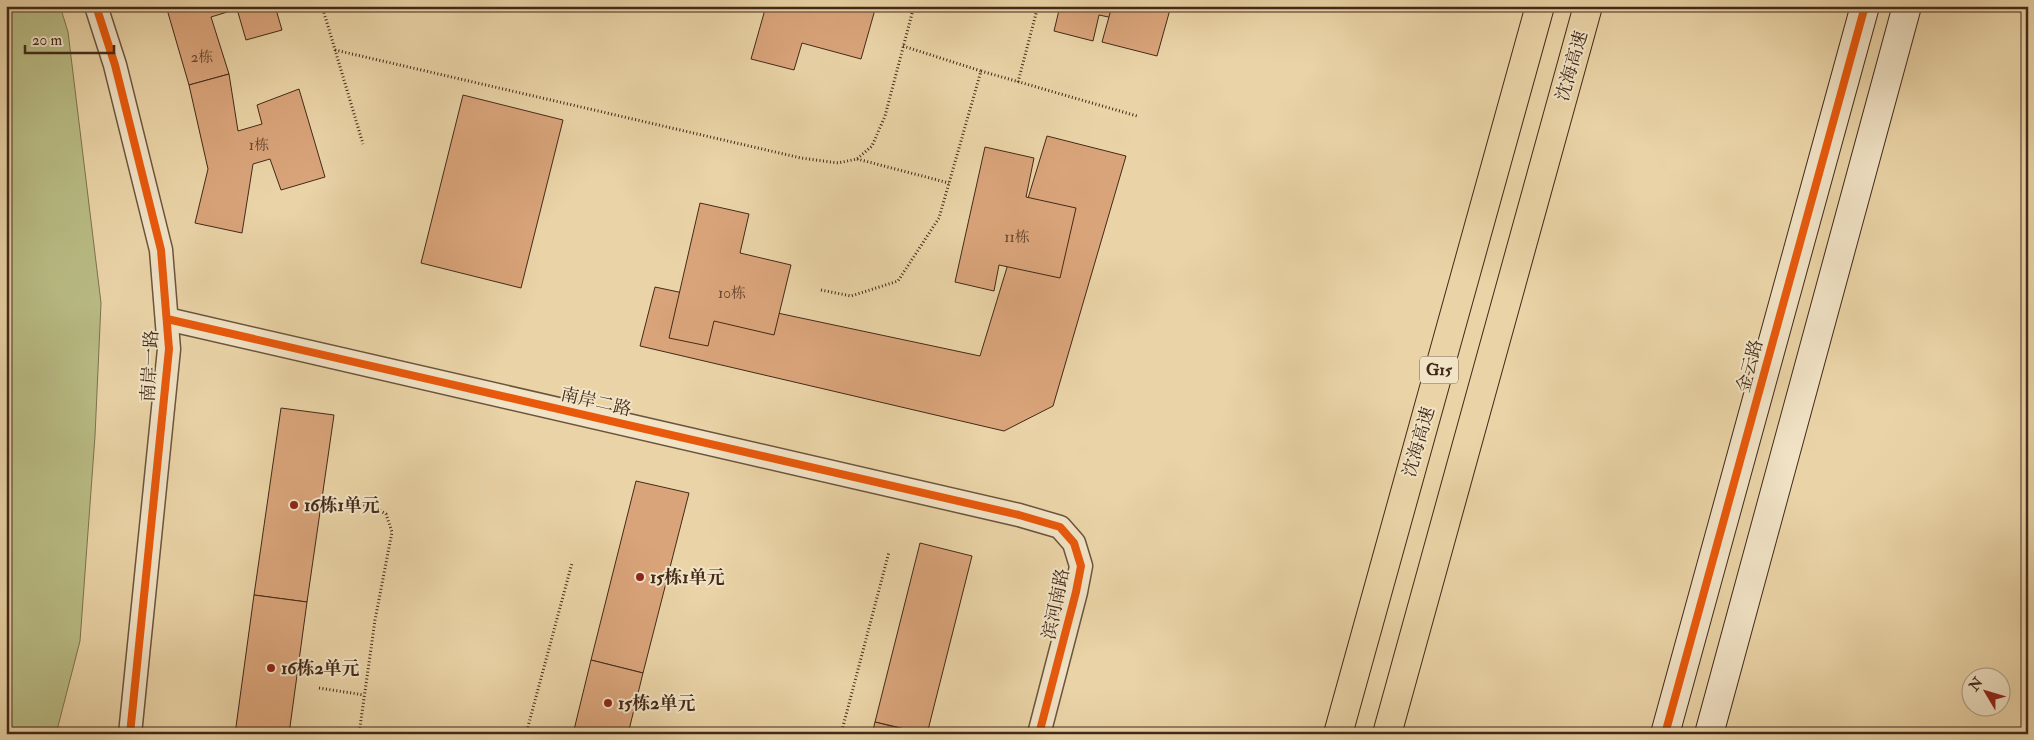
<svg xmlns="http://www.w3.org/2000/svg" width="2034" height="740" viewBox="0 0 2034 740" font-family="'IM FELL Double Pica','Noto Serif SC',serif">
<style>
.green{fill:#b9bc85;stroke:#7e724f}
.building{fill:#daa47a;stroke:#422919}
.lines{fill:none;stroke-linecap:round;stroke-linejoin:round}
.street-casing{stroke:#6c543c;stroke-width:25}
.secondary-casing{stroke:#422919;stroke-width:30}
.highway-casing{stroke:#422919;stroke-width:30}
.path{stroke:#422919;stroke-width:3;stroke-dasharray:1 2.5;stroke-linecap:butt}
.street{stroke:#f1e3c6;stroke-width:22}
.secondary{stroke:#f1e3c6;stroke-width:28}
.highway{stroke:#ead4a7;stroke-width:28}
.cycleway-casing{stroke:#f1e3c6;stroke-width:11}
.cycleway{stroke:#e8590c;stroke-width:8}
.poi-dot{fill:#8f2418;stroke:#f1e3c6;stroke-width:2}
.labels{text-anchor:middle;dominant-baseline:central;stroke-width:4;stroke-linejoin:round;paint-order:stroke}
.number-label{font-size:15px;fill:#684831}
.shield{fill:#f1e3c6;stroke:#76614d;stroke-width:1}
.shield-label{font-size:16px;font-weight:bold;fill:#422919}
.street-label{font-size:18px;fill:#422919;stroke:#f1e3c6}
.poi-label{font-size:18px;font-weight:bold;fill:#422919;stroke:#f1e3c6;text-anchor:start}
</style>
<rect width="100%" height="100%" fill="#ead4a7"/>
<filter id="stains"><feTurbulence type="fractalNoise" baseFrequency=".004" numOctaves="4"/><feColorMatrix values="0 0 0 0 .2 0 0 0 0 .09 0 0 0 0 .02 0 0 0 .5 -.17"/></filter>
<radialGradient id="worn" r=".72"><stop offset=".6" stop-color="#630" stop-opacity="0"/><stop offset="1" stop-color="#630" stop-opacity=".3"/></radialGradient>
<!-- green -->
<path class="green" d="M6,6H60L68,32L101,303L95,436L80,641L56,734H6Z"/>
<!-- building -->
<g class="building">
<path d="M166,6H275L282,30L246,40L237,9L211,17L229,74L189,85Z"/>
<path d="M766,6H876L861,59L802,43L794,70L751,59Z"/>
<path d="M1060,6H1165L1160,28L1099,15L1093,41L1054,31Z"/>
<path d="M1112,6H1171L1157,56L1102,42Z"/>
<path d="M229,74L238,131L262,124L257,105L299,89L325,177L281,190L270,159L253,164L242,233L195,223L208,169L189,85Z"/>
<path d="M463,95L563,120L521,288L421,263Z"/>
<path d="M1047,136L1126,156L1053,406L1004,431L640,346L655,287L980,356Z"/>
<path d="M985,147L1034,158L1026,197L1076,208L1060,278L999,265L994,291L955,282Z"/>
<path d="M700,203L749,214L740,253L791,265L774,335L714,321L708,346L669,338Z"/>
<path d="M281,408L334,415L307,602L254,595Z"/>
<path d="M636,481L689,493L643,673L591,660Z"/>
<path d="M920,543L972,556L927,734L875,722Z"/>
<path d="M254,595L307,602L289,734H235Z"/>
<path d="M591,660L643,673L628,734H573Z"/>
<path d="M875,722L923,734H872Z"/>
</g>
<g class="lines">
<defs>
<g id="street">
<path d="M96,6L115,65L161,250L169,349L130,734"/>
<path d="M167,319L1019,515L1060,527L1074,543L1081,566L1076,592L1039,734"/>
</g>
<g id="secondary">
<path d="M1665,734L1865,6"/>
<path d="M1709,734L1907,6"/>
</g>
<g id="highway">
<path d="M1338,734L1540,6"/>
<path d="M1387,734L1588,6"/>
</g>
</defs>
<!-- street casing -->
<use href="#street" class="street-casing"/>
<!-- secondary casing -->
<use href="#secondary" class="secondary-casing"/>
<!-- highway casing -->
<use href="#highway" class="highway-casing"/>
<!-- path -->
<g class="path">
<path d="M322,6L363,144"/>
<path d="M903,46L981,71"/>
<path d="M335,50L801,158L838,163L857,159L872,146L885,116L914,6"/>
<path d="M1018,82L1038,6"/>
<path d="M857,159L949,183"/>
<path d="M821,290L851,296L898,281L939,218L981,71L1137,116"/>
<path d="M346,503L372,506L386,514L392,532L375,620L359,734"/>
<path d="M319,688L364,695"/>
<path d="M526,734L572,563"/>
<path d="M841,734L889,552"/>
</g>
<!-- street -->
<use href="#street" class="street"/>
<!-- secondary -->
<use href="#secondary" class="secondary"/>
<!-- highway -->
<use href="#highway" class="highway"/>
<defs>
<g id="cycleway">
<path d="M96,6L115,65L161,250L169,349L130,734"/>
<path d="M167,319L1019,515L1060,527L1074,543L1081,566L1076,592L1039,734"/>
<path d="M1665,734L1865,6"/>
</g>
</defs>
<!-- cycleway casing -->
<use href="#cycleway" class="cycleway-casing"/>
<!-- cycleway -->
<use href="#cycleway" class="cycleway"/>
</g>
<!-- markers -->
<g class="poi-dot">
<circle cx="294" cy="505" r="5"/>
<circle cx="640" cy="577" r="5"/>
<circle cx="271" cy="668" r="5"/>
<circle cx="608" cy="703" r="5"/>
</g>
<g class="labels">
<!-- number labels -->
<g class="number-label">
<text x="202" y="57">2栋</text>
<text x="259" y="145">1栋</text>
<text x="1017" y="237">11栋</text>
<text x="732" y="293">10栋</text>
</g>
<!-- shield labels -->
<rect class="shield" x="1420" y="356.5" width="38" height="27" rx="4"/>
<g class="shield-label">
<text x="1439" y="370">G15</text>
</g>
<!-- street labels -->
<g class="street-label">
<text transform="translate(1572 66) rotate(-74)">沈海高速</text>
<text transform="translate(150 366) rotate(-87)">南岸一路</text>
<text transform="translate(1750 366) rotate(-75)">金云路</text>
<text transform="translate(596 402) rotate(13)">南岸二路</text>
<text transform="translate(1419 442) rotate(-74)">沈海高速</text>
<text transform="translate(1056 604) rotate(-78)">滨河南路</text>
</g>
<!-- poi labels -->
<g class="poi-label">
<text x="304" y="505">16栋1单元</text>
<text x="650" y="577">15栋1单元</text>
<text x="281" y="668">16栋2单元</text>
<text x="618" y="703">15栋2单元</text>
</g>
</g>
<!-- margin -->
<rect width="2034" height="740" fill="none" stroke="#ead4a7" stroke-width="25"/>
<rect x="8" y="8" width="2019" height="725" fill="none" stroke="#422919" stroke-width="2.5"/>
<rect x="12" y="12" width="2009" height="715" fill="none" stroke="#422919"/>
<!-- north arrow -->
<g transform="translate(1986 692) rotate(308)"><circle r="24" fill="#f1e3c6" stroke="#ab9981"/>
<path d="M0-4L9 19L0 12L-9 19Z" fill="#8f2418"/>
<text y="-8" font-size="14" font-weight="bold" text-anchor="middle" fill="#422919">N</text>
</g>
<!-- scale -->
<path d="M25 45v8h89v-8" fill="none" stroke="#422919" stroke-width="2.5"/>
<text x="32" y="45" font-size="15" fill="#422919" stroke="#f1e3c6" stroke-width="4" paint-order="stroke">20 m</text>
<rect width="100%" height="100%" filter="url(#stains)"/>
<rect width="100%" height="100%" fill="url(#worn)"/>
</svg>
